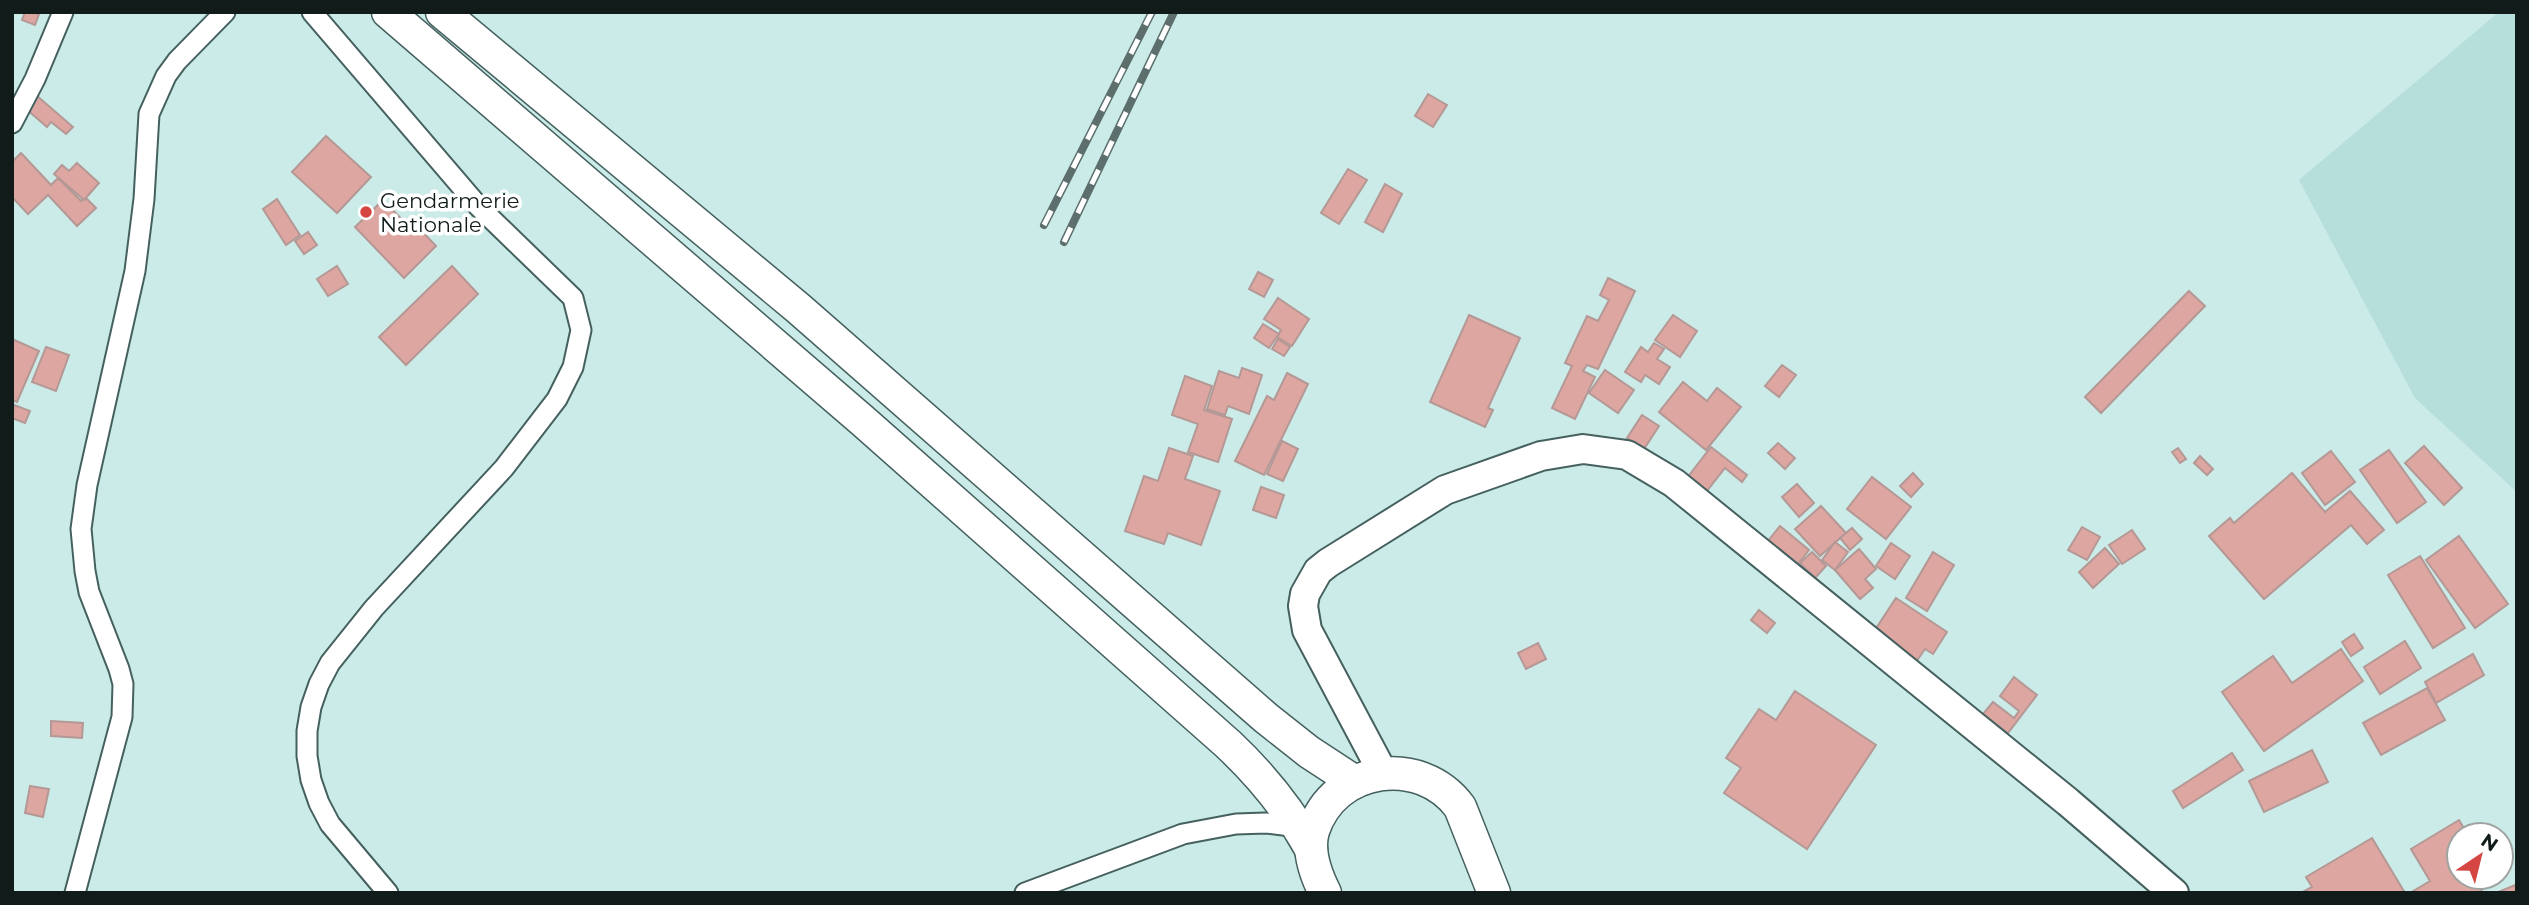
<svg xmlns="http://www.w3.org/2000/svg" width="2529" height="905" viewBox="0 0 2529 905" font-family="Montserrat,sans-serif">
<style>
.built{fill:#b6deda}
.building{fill:#dea6a1;stroke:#b49895;stroke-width:2}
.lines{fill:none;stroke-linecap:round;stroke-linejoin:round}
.street-casing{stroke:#45615f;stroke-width:23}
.secondary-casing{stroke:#45615f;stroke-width:32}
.primary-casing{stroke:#45615f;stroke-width:35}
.street{stroke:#fff;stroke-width:19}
.secondary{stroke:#fff;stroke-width:28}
.primary{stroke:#fff;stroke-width:32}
.rail-casing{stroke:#5c6f6d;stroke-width:8}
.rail{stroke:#fff;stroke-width:5;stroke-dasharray:16;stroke-linecap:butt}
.poi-dot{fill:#d54643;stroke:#fff;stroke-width:2.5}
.labels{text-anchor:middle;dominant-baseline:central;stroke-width:7;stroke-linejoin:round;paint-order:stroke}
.poi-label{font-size:21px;fill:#101b1a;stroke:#fff;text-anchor:start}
</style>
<rect width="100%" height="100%" fill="#cbebe8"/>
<!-- built -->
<path class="built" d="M2499,12H2517V492L2415,398L2299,180Z"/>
<!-- building -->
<g class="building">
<path d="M25,12L39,14L35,25L22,20Z"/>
<path d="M1428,94L1447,105L1433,127L1415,116Z"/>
<path d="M36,95L73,127L66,134L51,122L47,127L25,108Z"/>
<path d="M326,136L371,177L337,213L292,172Z"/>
<path d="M21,153L51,185L58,178L81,201L85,197L96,208L77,226L48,195L28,214L12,197V162Z"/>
<path d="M77,163L99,183L84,200L54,174L62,165L69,171Z"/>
<path d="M1348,169L1367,180L1339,224L1321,213Z"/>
<path d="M1385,184L1402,194L1383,232L1365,222Z"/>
<path d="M277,199L300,235L286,245L263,209Z"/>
<path d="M383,200L414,232L419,228L436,246L404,278L355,227Z"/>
<path d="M308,232L317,245L304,254L295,241Z"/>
<path d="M337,266L348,284L328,296L317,279Z"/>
<path d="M452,266L478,294L406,365L379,337Z"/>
<path d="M1258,272L1273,280L1264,297L1249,289Z"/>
<path d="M1608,278L1635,291L1598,369L1587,365L1583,371L1595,377L1575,419L1552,408L1572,366L1565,363L1587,316L1598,321L1609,300L1600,295Z"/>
<path d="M2189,291L2205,306L2101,413L2085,397Z"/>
<path d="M1278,298L1309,319L1292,346L1277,337L1281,330L1264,319Z"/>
<path d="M1469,315L1520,338L1488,408L1493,410L1485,427L1430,402Z"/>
<path d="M1673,315L1697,331L1680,357L1655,340Z"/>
<path d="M1263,324L1279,334L1269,348L1254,338Z"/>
<path d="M12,339L39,351L17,402L12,400Z"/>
<path d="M1278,339L1290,347L1284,356L1272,349Z"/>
<path d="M1654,343L1664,349L1657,359L1670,367L1659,384L1645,375L1641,382L1625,372L1641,347L1648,352Z"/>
<path d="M46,347L69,355L56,391L32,382Z"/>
<path d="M1782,365L1796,375L1779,397L1765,386Z"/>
<path d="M1242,368L1262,375L1249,414L1228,406L1225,415L1207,409L1219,371L1239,378Z"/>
<path d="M1605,370L1634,390L1618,413L1589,393Z"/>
<path d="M1287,373L1308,384L1264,475L1235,461L1267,396L1274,400Z"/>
<path d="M1185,376L1212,386L1204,410L1232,419L1218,462L1188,452L1198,424L1172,415Z"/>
<path d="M1683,382L1707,401L1717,388L1741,407L1706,450L1659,412Z"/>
<path d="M14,405L30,411L25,423L12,418Z"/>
<path d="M1642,415L1659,426L1644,449L1627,438Z"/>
<path d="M1282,441L1298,449L1283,481L1267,474Z"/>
<path d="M1778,443L1795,458L1785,469L1768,453Z"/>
<path d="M2424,446L2462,488L2444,505L2405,463Z"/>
<path d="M1711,447L1747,475L1742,482L1725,468L1706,492L1687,478Z"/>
<path d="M1169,448L1193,456L1185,479L1220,491L1201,545L1168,533L1164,544L1125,531L1144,476L1158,481Z"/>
<path d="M2178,448L2186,459L2180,463L2172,452Z"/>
<path d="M2389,450L2426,502L2397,523L2360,470Z"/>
<path d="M2331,451L2355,482L2325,505L2302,473Z"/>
<path d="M2200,456L2213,469L2207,475L2194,463Z"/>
<path d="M1913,473L1923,484L1911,497L1900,486Z"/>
<path d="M2292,473L2325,512L2350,491L2384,530L2367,544L2351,525L2264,599L2209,536L2230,518L2234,523Z"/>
<path d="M1872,477L1911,507L1886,539L1847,509Z"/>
<path d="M1797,484L1814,503L1799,517L1782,497Z"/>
<path d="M1261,487L1284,495L1276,518L1253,510Z"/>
<path d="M1821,506L1846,533L1820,556L1795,529Z"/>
<path d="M1780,526L1809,550L1790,574L1760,551Z"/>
<path d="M2082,527L2100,537L2087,560L2068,550Z"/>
<path d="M1852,528L1862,539L1850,550L1840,538Z"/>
<path d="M2132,530L2145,549L2122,564L2109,545Z"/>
<path d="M2459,536L2508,604L2475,628L2426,560Z"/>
<path d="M1835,542L1848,552L1835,570L1822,560Z"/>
<path d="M1891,543L1910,556L1895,579L1876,566Z"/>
<path d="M2105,548L2119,564L2093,588L2079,572Z"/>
<path d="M1859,549L1876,569L1865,579L1873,588L1860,599L1835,570Z"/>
<path d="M1812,552L1826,566L1815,578L1800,563Z"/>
<path d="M1933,552L1954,565L1927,611L1906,598Z"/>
<path d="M2420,556L2465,628L2433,648L2388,575Z"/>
<path d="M1896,598L1947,632L1933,654L1925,649L1912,668L1875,630Z"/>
<path d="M1759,610L1775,623L1767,633L1751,620Z"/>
<path d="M2354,634L2363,648L2351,656L2342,642Z"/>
<path d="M2405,641L2421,668L2380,694L2364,667Z"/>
<path d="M1538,643L1546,659L1526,669L1518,653Z"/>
<path d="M2341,649L2363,681L2264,751L2222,692L2273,656L2292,683Z"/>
<path d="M2473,654L2484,675L2436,703L2425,682Z"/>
<path d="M2014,677L2037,695L2008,733L1983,714L1993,702L2014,718L2019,711L2000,696Z"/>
<path d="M2427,688L2445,720L2381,755L2363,723Z"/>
<path d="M1795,691L1876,745L1807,849L1724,793L1741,768L1726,758L1759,709L1776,720Z"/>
<path d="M51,721L83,723L82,738L51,736Z"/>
<path d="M2312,750L2328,782L2264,812L2249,781Z"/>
<path d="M2232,753L2243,770L2183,808L2173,791Z"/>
<path d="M30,786L49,789L43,817L25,813Z"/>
<path d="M2459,820L2468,835H2459V877H2473L2483,893H2410L2430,881L2411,849Z"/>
<path d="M2372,838L2405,893H2301L2312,887L2306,877Z"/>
<path d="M2515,885L2517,893H2496Z"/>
</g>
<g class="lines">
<defs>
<g id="street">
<path d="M312,12L479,207L573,298L581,330L573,367L557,399L504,468L374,608L330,663L319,684L311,707L307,731V756L311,780L319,803L330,824L388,893"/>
<path d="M12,123L35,79L63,12"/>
<path d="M75,893L122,717L123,684L119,669L89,592L85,571L81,529L87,485L135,271L144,199L149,114L166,76L177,61L225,12"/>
<path d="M1025,893L1183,834L1236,824L1266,823L1299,827"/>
</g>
<path id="secondary" d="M1383,773L1307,630L1303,606L1305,594L1318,571L1328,563L1445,490L1541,456L1583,449L1627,455L1674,483L2068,802L2174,893"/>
<g id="primary">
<path d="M388,12L863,421L1228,744C1261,775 1289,809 1311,849"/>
<path d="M442,12L798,308L1266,718L1309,752L1355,782"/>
<path d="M1325,893C1316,875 1307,851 1313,831C1334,765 1421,754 1460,807L1494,893"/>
</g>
</defs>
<!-- street casing -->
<use href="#street" class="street-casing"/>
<!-- secondary casing -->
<use href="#secondary" class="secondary-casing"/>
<!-- primary casing -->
<use href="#primary" class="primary-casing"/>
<!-- street -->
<use href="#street" class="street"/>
<!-- secondary -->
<use href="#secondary" class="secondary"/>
<!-- primary -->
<use href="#primary" class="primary"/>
<defs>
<g id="rail">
<path d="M1044,225L1152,12"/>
<path d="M1064,242L1174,12"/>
</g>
</defs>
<!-- rail casing -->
<use href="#rail" class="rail-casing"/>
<!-- rail -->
<use href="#rail" class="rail"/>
</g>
<!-- markers -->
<circle class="poi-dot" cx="366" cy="212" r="7"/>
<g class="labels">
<!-- poi labels -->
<g class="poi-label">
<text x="380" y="200">Gendarmerie<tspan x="380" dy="24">Nationale</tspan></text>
</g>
</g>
<!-- border -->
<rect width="2529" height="905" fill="none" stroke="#101b1a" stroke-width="28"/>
<!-- north arrow -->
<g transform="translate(2480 856) rotate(35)"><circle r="33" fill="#ffffff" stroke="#9fa4a3" stroke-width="2"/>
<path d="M0-5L12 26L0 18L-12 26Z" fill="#d54643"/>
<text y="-10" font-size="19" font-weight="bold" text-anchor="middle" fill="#101b1a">N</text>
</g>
</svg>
